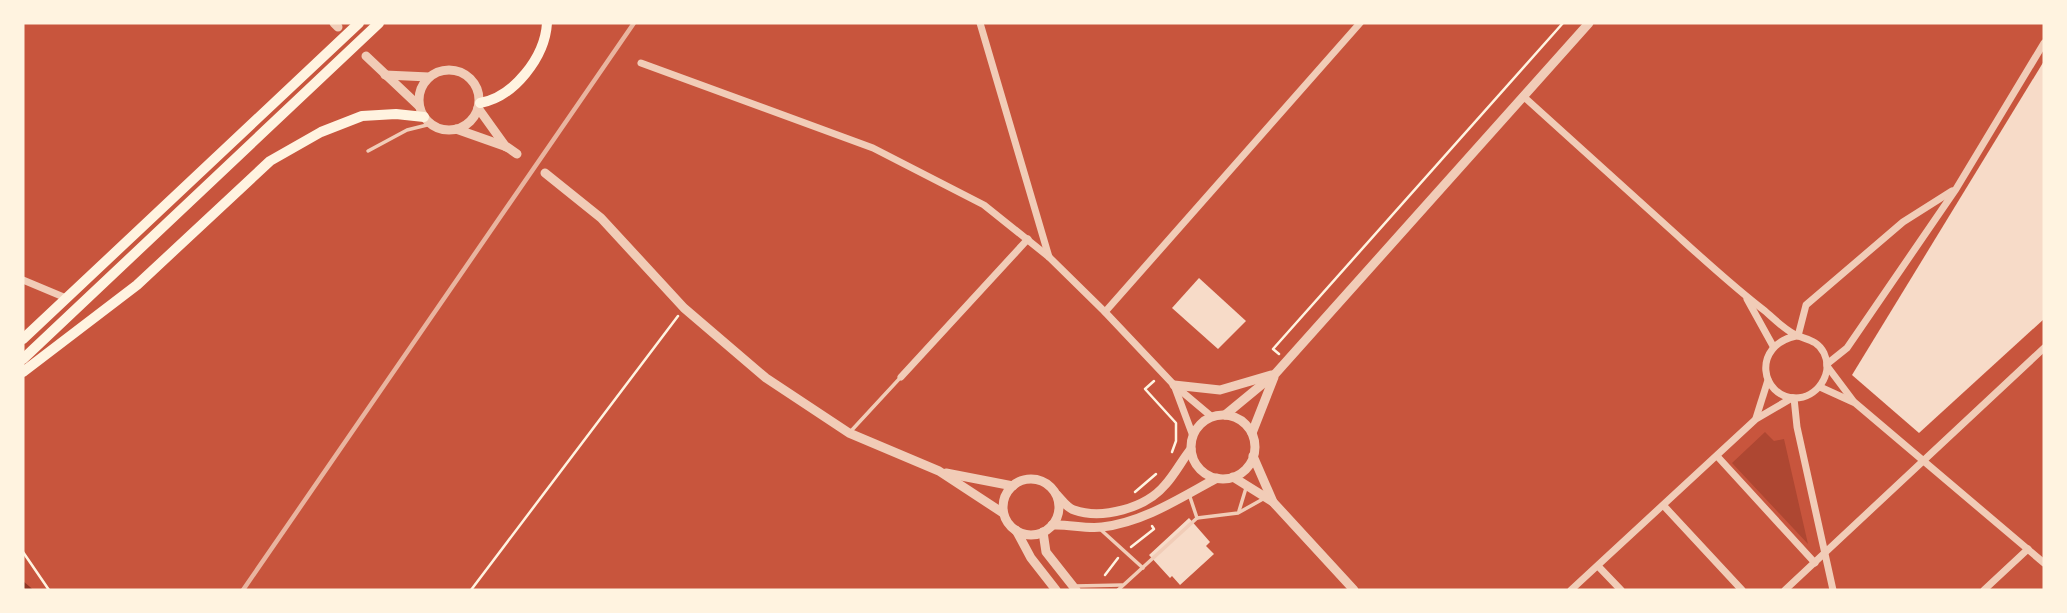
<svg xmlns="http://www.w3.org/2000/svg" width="2067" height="613" viewBox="0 0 2067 613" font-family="'Nunito Sans',sans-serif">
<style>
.green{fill:#ae4732}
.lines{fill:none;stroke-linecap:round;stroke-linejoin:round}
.stream{stroke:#8f3625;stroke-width:4.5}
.building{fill:#f7dbc8}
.path{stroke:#fff3e0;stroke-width:2.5}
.service{stroke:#f1ccb7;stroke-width:3.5}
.minor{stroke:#f1ccb7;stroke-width:7}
.tertiary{stroke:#f1ccb7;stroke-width:9}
.secondary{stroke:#fff3e0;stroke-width:10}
.rail{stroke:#e9b49f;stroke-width:4.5}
</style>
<rect width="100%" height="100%" fill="#c8553d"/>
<!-- green -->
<path class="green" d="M1765,432L1774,441L1784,439L1808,544L1732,463Z"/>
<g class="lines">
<!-- stream -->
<path class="stream" d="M23,584L30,590"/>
</g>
<!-- building -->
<g class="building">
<path d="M2044,61V319L1919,433L1852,375Z"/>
<path d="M1199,278L1246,321L1218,349L1172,308Z"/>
<path d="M1189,518L1210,542L1206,546L1214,554L1180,585L1172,576L1170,578L1149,555Z"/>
</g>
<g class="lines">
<!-- path -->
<g class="path">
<path d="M1279,354L1273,349L1563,23"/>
<path d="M1154,381L1145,389L1176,423V441L1172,452"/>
<path d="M1135,492L1156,474"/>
<path d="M1131,547L1154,529L1152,526"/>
<path d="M23,552L49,590"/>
<path d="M1105,575L1118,558"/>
<path d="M471,590L678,316"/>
</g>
<!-- service -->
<g class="service">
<path d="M368,151L407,130L431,124"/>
<path d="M851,431L900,378"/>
<path d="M1189,494L1197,518"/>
<path d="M1239,511L1246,488"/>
<path d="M1100,529L1143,568"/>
<path d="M1075,586L1122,585"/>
<path d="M1118,590L1197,518L1238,513L1263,499"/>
</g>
<!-- minor -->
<g class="minor">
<path d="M980,23L1049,257"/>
<path d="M641,63L873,148L984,205L1049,257L1105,312L1174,385L1212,417"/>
<path d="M1523,96C1571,140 1620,184 1669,228C1700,256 1731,285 1765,311C1774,319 1783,328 1794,334C1805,340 1817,339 1824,353C1834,374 1817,398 1795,398C1761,397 1751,346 1796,336"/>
<path d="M23,280L66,298"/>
<path d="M1747,299L1773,346"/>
<path d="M1105,312L1360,23"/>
<path d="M1798,336L1806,305L1903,222L1952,191"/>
<path d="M1827,364L1847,348L1956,189L2044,43"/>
<path d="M1827,366L1854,402L2044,563"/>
<path d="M901,377L1028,239"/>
<path d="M1174,385L1193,436"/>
<path d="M1820,387L1853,402"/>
<path d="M1794,398L1797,427L1833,590"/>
<path d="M1756,418L1768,380"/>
<path d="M1717,456L1815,563"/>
<path d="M1664,506L1742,590"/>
<path d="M1598,566L1621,590"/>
<path d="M1571,590L1756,419L1792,398"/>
<path d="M1785,590L2044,348"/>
<path d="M1984,590L2028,549"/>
</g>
<!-- tertiary -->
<g class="tertiary">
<path d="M334,23L338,27"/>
<path d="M366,56L419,106"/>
<circle cx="449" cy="100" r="30"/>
<path d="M385,75L429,77"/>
<path d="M478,108L506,147"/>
<path d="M456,129L507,147L517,154"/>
<path d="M545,173L601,218L684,308L766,378L849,433L939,471L1003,513"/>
<path d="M1174,385L1220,390L1271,375"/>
<path d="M1225,415L1276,373L1589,23"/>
<circle cx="1223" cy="447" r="32"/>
<path d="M1252,433L1274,377"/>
<path d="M1253,456L1273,502L1354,590"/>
<path d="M946,473L1013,486"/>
<path d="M1233,477L1273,502"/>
<circle cx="1031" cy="507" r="28"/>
<path d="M1057,495C1062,500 1067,508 1074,510C1102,520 1146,508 1165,485C1175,474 1182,460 1191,449"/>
<path d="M1052,525C1069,524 1085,529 1102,527C1144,522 1180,498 1217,478"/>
<path d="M1016,530L1031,558L1056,590"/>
<path d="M1043,532L1046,552L1076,590"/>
</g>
<!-- secondary -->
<g class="secondary">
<path d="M480,103C514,97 545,57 547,23"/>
<path d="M23,339L359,23"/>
<path d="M23,359L379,23"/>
<path d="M23,372L137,285L270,161L321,132L362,116L396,114L424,117"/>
</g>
<!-- rail -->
<path class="rail" d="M243,590L634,23"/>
</g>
<!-- border -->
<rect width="2067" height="613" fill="none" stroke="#fff3e0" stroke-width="49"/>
</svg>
